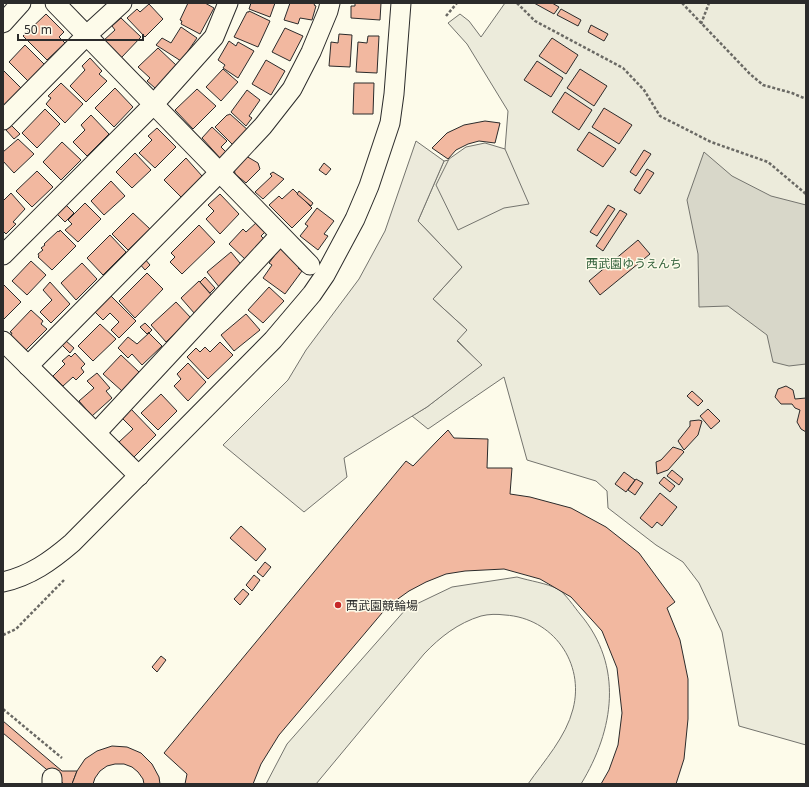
<svg xmlns="http://www.w3.org/2000/svg" width="809" height="787" viewBox="0 0 809 787" font-family="'Noto Sans','Noto Sans JP',sans-serif">
<style>
.green{fill:#ecebdb;stroke:#74746e}
.parking{fill:#eceadb;stroke:#74746e}
.water{fill:#d8d7c9;stroke:#74746e}
.building{fill:#f2b8a0;stroke:#2b2b2b}
.lines{fill:none;stroke-linecap:round;stroke-linejoin:round}
.minor-casing{stroke:#2b2b2b;stroke-width:21}
.path{stroke:#6a6964;stroke-width:2.5;stroke-dasharray:3 2;stroke-linecap:butt}
.minor{stroke:#fdfbea;stroke-width:19}
.poi-dot{fill:#c62828;stroke:#fdfbea;stroke-width:1.5}
.labels{text-anchor:middle;dominant-baseline:central;stroke-width:3;stroke-linejoin:round;paint-order:stroke}
.park-label{font-size:12px;fill:#34623c;stroke:#fdfbea}
.poi-label{font-size:12px;fill:#2b2b2b;stroke:#fdfbea;text-anchor:start}
</style>
<rect width="100%" height="100%" fill="#fdfbea"/>
<!-- green -->
<g class="green">
<path d="M505,3H806V745L739,726L722,632L699,583L683,562L656,545L608,508L607,491L596,481L527,460L504,377L428,429L412,416L427,407L481,365L457,340L467,330L433,299L462,267L418,221L444,161L505,149L508,111L467,44L448,23L460,14L469,21L481,37Z"/>
<path d="M517,577C530,581 546,583 558,589C565,593 575,608 580,614C624,666 614,730 581,784H528C544,761 566,737 573,709C585,663 553,618 505,615C497,614 489,614 481,616C458,623 440,637 424,654L316,784H266L287,744L406,609L452,587Z"/>
</g>
<!-- parking -->
<g class="parking">
<path d="M416,141L444,161L418,221L462,267L433,299L467,330L457,341L482,365L427,407L344,458L347,477L304,512L223,445L288,380L306,350L359,279L385,231Z"/>
<path d="M485,143L505,149L529,204L504,208L458,230L436,185L449,159L466,147Z"/>
</g>
<!-- water -->
<path class="water" d="M704,152L732,176L771,196L806,205V364L789,366L773,362L767,335L728,306L699,307L698,254L687,200Z"/>
<!-- building -->
<g class="building">
<path d="M188,3H205L214,8L200,34L181,24L182,21L180,20Z"/>
<path d="M251,3H275L270,17L249,9Z"/>
<path d="M290,3H315L314,5L316,6L312,20L300,18L298,24L284,20Z"/>
<path d="M355,3H381L380,20L351,18V6H355Z"/>
<path d="M534,3H552L559,7L554,14Z"/>
<path d="M149,4L163,19L145,37L127,18L137,9L140,12Z"/>
<path d="M561,9L581,20L578,26L557,15Z"/>
<path d="M249,11L270,21L258,47L234,37L247,12H249Z"/>
<path d="M46,14L64,32L59,37L65,43L47,60L23,36Z"/>
<path d="M121,18L141,37L121,58L103,41L115,30L112,26Z"/>
<path d="M591,25L608,34L604,41L588,32Z"/>
<path d="M181,27L197,38L181,61L156,45L162,38L171,43Z"/>
<path d="M285,28L303,36L290,61L272,52Z"/>
<path d="M339,34L352,35L350,67L329,66L331,42L338,43Z"/>
<path d="M368,36H379L377,73L356,72L358,42L367,43Z"/>
<path d="M552,38L578,55L566,74L539,56Z"/>
<path d="M229,41L236,46L238,42L254,51L238,78L223,68L225,65L218,60Z"/>
<path d="M25,45L45,65L28,81L9,62Z"/>
<path d="M158,48L177,66L155,88L147,81L150,78L138,67Z"/>
<path d="M90,58L102,71L99,74L107,81L86,102L70,86L85,70L82,66Z"/>
<path d="M266,60L285,71L271,95L252,84Z"/>
<path d="M537,61L563,78L551,97L524,80Z"/>
<path d="M223,69L238,82L221,101L206,87Z"/>
<path d="M580,69L607,86L594,106L567,88Z"/>
<path d="M3,70L21,88L3,106Z"/>
<path d="M61,83L83,104L65,123L46,104L51,98L48,96Z"/>
<path d="M354,83H374L373,114H353Z"/>
<path d="M115,88L133,107L114,127L95,108Z"/>
<path d="M197,89L216,106L193,129L175,110Z"/>
<path d="M247,90L260,100L249,116L252,118L246,126L231,112Z"/>
<path d="M565,92L592,110L579,130L552,112Z"/>
<path d="M604,108L632,125L619,144L592,127Z"/>
<path d="M45,109L60,124L37,148L22,133Z"/>
<path d="M230,114L249,131L234,146L215,127L227,115H228Z"/>
<path d="M91,115L109,134L87,156L73,142L85,130L81,125Z"/>
<path d="M485,121L500,123L495,143L479,141L468,144L456,150L448,159L432,148L447,133L464,125Z"/>
<path d="M11,125L20,134L14,139L6,130Z"/>
<path d="M212,127L227,141L221,147L226,152L220,158L202,138Z"/>
<path d="M157,128L176,147L155,168L139,153L152,140L148,136Z"/>
<path d="M589,132L616,149L603,167L577,150Z"/>
<path d="M18,139L34,154L14,173L3,161V152Z"/>
<path d="M62,142L81,160L61,180L43,162Z"/>
<path d="M644,150L651,154L636,176L630,172Z"/>
<path d="M135,153L151,170L132,188L116,172Z"/>
<path d="M246,156L258,163L260,169L246,183L235,174L234,167Z"/>
<path d="M186,158L202,176L181,197L164,180Z"/>
<path d="M324,163L331,169L326,175L319,170Z"/>
<path d="M647,169L654,173L640,194L634,190Z"/>
<path d="M37,171L53,187L32,207L16,191Z"/>
<path d="M273,172L284,179L263,199L255,192L272,176L270,174Z"/>
<path d="M111,181L125,196L104,215L91,201Z"/>
<path d="M293,189L312,208L292,228L269,205L279,196L282,199Z"/>
<path d="M299,191L313,203L311,206L297,194Z"/>
<path d="M11,193L25,209L13,222L16,224L6,234L3,231V201Z"/>
<path d="M220,194L239,214L220,234L206,219L214,211L208,205Z"/>
<path d="M85,203L101,219L78,242L65,230L72,224L68,220Z"/>
<path d="M66,205L74,213L65,222L57,214Z"/>
<path d="M608,205L615,209L597,236L590,232Z"/>
<path d="M317,208L334,221L324,234L328,236L318,250L300,236L308,226L305,224Z"/>
<path d="M620,210L627,214L603,251L596,246Z"/>
<path d="M133,213L150,229L128,250L112,234Z"/>
<path d="M257,222L266,231L261,236L265,240L246,260L229,244L243,229L246,232Z"/>
<path d="M199,225L215,242L182,274L170,262L175,257L171,253Z"/>
<path d="M60,230L76,246L52,270L38,257L39,256L38,254L43,250L41,248L45,245L44,244L58,231L59,232Z"/>
<path d="M110,235L126,252L103,275L87,258Z"/>
<path d="M638,240L650,254L600,295L589,281Z"/>
<path d="M280,248L300,266L298,268L302,271L285,294L263,278L272,265L269,263Z"/>
<path d="M231,252L244,268L220,288L207,272Z"/>
<path d="M144,258L150,265L145,270L139,263Z"/>
<path d="M31,261L46,275L27,295L12,281Z"/>
<path d="M82,263L97,279L76,300L61,283Z"/>
<path d="M147,273L163,289L135,318L119,301Z"/>
<path d="M205,277L215,288L210,293L200,282Z"/>
<path d="M199,281L213,297L195,314L181,298Z"/>
<path d="M50,282L70,304L51,323L40,312L52,300L43,290Z"/>
<path d="M3,284L21,302L3,320Z"/>
<path d="M269,287L284,301L263,323L248,310Z"/>
<path d="M110,295L136,321L119,338L111,330L119,322L110,313L103,320L94,311Z"/>
<path d="M176,302L191,318L166,342L151,325Z"/>
<path d="M31,310L43,321L41,324L47,329L26,350L11,335L12,333L10,332Z"/>
<path d="M246,314L260,330L234,351L221,335Z"/>
<path d="M145,323L152,330L149,333V332L147,334L140,327Z"/>
<path d="M100,324L116,339L93,361L78,346Z"/>
<path d="M149,333L162,346L142,365L132,354L128,358L118,348L128,337L137,344Z"/>
<path d="M65,340L74,348L70,353L61,344Z"/>
<path d="M220,342L233,355L208,379L187,357L196,348L200,352L205,347L210,352Z"/>
<path d="M75,353L85,364L81,368L84,372L76,380L73,377L63,386L53,376L65,364L62,361L69,355L71,357Z"/>
<path d="M121,355L139,372L122,391L103,374Z"/>
<path d="M188,363L206,382L188,401L174,386L181,379L177,374Z"/>
<path d="M97,373L110,388L106,391L112,398L92,416L79,401L94,388L87,381Z"/>
<path d="M786,386L793,390L795,399L806,398V432L801,429L797,422L800,410L795,408L792,404H781L775,397L778,389Z"/>
<path d="M692,391L703,401L698,406L687,396Z"/>
<path d="M161,394L177,411L158,430L141,413Z"/>
<path d="M130,408L156,435L134,457L119,442L133,429L121,417Z"/>
<path d="M708,409L720,421L711,429L700,416Z"/>
<path d="M699,420L702,421L698,435L684,450L678,441L690,426V421Z"/>
<path d="M448,430L454,438L488,439L487,468H512L510,494L530,497L571,508L606,527L639,553L675,602L667,608L680,640L688,679V719L684,759L676,784H601L609,770L618,745L622,713L617,668L602,631L571,597L540,579L504,569L465,571L446,574L426,582L409,591L395,601L382,613L279,735L261,764L253,784H185L187,774L164,753L406,461L413,466L438,440Z"/>
<path d="M673,447L682,450L684,452L668,470L657,474L656,462L661,460Z"/>
<path d="M672,470L683,479L679,485L667,476Z"/>
<path d="M624,472L635,480L626,492L615,484Z"/>
<path d="M664,477L675,486L670,492L659,483Z"/>
<path d="M636,479L643,483L635,495L628,490Z"/>
<path d="M660,493L677,507L662,526L657,522L652,528L640,518Z"/>
<path d="M241,526L266,549L256,561L230,538Z"/>
<path d="M265,562L271,567L263,577L257,572Z"/>
<path d="M254,575L260,580L252,591L246,585Z"/>
<path d="M243,589L249,594L240,605L234,599Z"/>
<path d="M161,656L166,660L157,672L152,667Z"/>
<path d="M3,721L62,771H77L72,784H64L3,733Z"/>
<path d="M112,746L127,747L141,753L152,764L159,777L160,784H144L143,779L138,772L132,767L124,764H115L107,766L100,771L95,778L93,784H72L77,771L85,759L97,751Z"/>
</g>
<g class="lines">
<defs>
<g id="minor">
<path d="M55,3L310,265"/>
<path d="M3,23L21,3"/>
<path d="M3,120L87,35L122,3"/>
<path d="M3,255L154,104L214,37L228,3"/>
<path d="M3,341L139,476"/>
<path d="M28,366L220,172L263,126L292,89L311,52L328,11L330,3"/>
<path d="M96,433L280,235"/>
<path d="M3,582C30,576 51,561 72,543L273,340L312,294L325,275L355,219L369,186L390,123L394,94L401,3"/>
<path d="M52,778V784"/>
</g>
</defs>
<!-- minor casing -->
<use href="#minor" class="minor-casing"/>
<!-- path -->
<g class="path">
<path d="M517,3L535,21L623,68L644,90L660,116L711,142L768,162L806,194"/>
<path d="M682,3L750,74L763,85L792,93L806,99"/>
<path d="M446,16L457,3"/>
<path d="M701,24L709,3"/>
<path d="M3,635L16,629L64,580"/>
<path d="M3,709L62,758"/>
</g>
<!-- minor -->
<use href="#minor" class="minor"/>
</g>
<!-- markers -->
<circle class="poi-dot" cx="338" cy="605" r="4"/>
<g class="labels">
<!-- park labels -->
<g class="park-label">
<text x="634" y="263">西武園ゆうえんち</text>
</g>
<!-- poi labels -->
<g class="poi-label">
<text x="346" y="605">西武園競輪場</text>
</g>
</g>
<!-- border -->
<rect width="809" height="787" fill="none" stroke="#2b2b2b" stroke-width="8"/>
<!-- scale -->
<path d="M18 34v6h125v-6" fill="none" stroke="#2b2b2b" stroke-width="2"/>
<text x="24" y="34" font-size="12" fill="#2b2b2b" stroke="#fdfbea" stroke-width="3" paint-order="stroke">50 m</text>
</svg>
